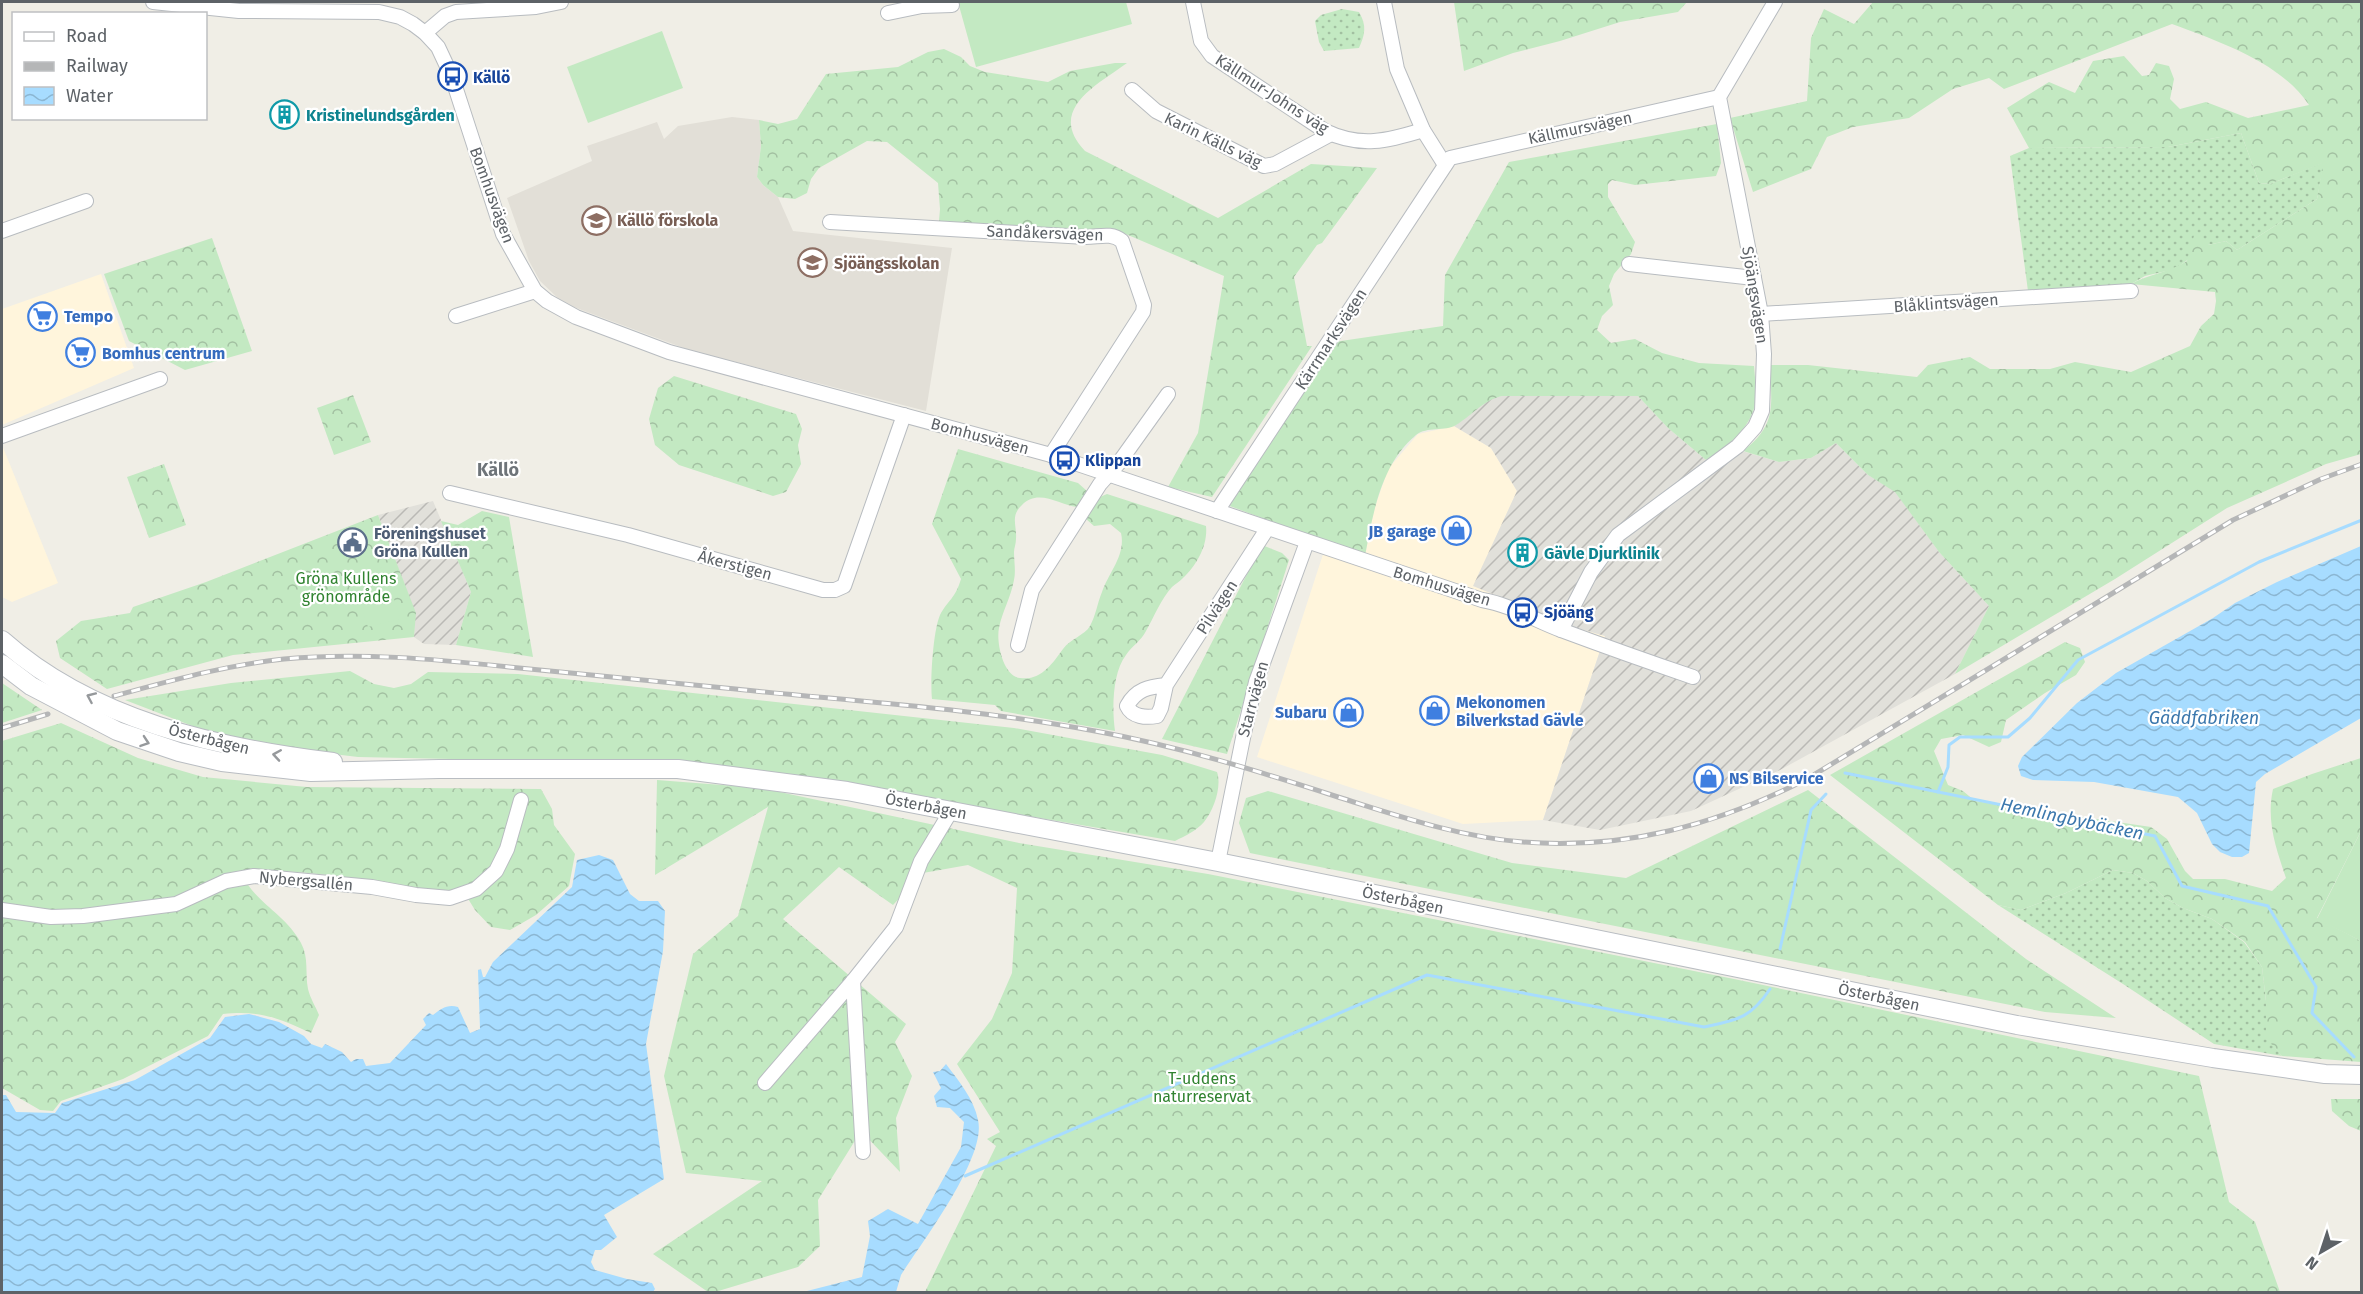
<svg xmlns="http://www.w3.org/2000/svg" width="2363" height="1294" viewBox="0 0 2363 1294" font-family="'Fira Sans',sans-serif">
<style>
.commercial{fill:#fff5dc}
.industrial{fill:url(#industrial-furrows)}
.education{fill:#e2dfd7}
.grass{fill:url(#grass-dots)}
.forest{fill:url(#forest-crowns)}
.pitch{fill:#c3e9c2}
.water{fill:url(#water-waves)}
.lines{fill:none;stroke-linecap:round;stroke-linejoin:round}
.stream{stroke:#a7dcff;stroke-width:3}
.street-casing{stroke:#b8bcc0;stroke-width:16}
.secondary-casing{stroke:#b9bdc2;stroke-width:20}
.street{stroke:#fff;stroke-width:14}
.secondary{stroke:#fff;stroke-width:18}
.rail-casing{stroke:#b5b6b7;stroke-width:5}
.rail{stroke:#fff;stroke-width:3;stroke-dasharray:9;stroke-linecap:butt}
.oneway{stroke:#96999c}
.labels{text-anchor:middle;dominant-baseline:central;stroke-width:4.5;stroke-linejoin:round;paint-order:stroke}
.transit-label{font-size:16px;font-weight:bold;fill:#164399;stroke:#fff;text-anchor:start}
.street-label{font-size:16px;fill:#5d6267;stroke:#fff}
.culture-label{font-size:16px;font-weight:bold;fill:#0d838f;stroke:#fff;text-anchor:start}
.education-label{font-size:16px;font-weight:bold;fill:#785e54;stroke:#fff;text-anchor:start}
.shop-label{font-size:16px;font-weight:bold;fill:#366cbe;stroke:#fff;text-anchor:start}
.service-label{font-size:16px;font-weight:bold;fill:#4e5e75;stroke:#fff;text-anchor:start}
.park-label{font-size:16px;fill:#308330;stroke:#fff}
.neighbourhood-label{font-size:18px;font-weight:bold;fill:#6e7479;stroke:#fff}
.water-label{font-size:18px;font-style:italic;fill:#3c78ad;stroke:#fff}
</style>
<defs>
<pattern id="industrial-furrows" width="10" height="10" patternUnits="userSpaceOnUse" patternTransform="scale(1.5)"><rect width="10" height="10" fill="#e1e0da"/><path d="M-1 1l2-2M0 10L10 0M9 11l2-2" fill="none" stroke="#bab9b5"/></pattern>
<pattern id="grass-dots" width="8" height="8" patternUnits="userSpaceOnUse" patternTransform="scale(1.5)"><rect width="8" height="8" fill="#c3e9c2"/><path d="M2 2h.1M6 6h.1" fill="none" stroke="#a2c0a1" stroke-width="1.8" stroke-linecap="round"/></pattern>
<pattern id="forest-crowns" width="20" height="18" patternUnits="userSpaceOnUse" patternTransform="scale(1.5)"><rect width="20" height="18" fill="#c3e9c2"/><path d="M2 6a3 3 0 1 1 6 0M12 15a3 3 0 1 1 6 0" fill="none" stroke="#a2c0a1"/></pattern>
<pattern id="water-waves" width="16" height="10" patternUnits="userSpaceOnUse" patternTransform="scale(1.5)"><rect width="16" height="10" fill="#a7dcff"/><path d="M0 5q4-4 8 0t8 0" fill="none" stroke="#8bb6d2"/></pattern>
</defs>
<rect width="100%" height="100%" fill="#f0eee6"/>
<!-- commercial -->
<g class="commercial">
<path d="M101,274L134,368L2,425V309Z"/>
<path d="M1454,426L1491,448L1517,491L1474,586L1574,627L1605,636L1543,820L1463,824L1257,757L1327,542L1365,556L1374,510L1388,469L1418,434Z"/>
<path d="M2,445L58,583L12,602L2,597Z"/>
</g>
<!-- industrial -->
<g class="industrial">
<path d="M1502,396H1638L1668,428L1706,460L1742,451L1779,462L1811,458L1836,443L1868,475L1895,491L1939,552L1989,606L1955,674L1780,770L1691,811L1600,830L1543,820L1605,636L1574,627L1473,586L1517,491L1491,448L1454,426L1489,399Z"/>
<path d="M433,501L471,592L456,645L424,644L414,637L415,613L378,515Z"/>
</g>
<!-- education -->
<path class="education" d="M732,117L759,120L761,146L757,177L763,185L778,197L793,231L952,248L926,411L689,350L563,303L540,281L529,261L507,198L592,161L587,146L657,122L664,139L678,126Z"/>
<!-- grass -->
<g class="grass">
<path d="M1342,9L1359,12C1367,26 1365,34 1359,48L1324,51L1319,42L1315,21L1321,15Z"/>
<path d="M2241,133L2259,183L2270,184L2324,162L2317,199L2237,250L2226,241L2208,245L2175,269L2145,276L2131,284L2028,291L2010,156L2029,148L2168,147Z"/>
<path d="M2113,870L2133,873L2147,881L2165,898L2183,908L2212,919L2244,942L2262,967L2266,1001V1037L2282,1056L2214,1044L2123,984L1998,905L2021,910L2066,893Z"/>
</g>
<!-- forest -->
<g class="forest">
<path d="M1454,2H1687L1678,12L1620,22L1560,41L1513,53L1464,71Z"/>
<path d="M1873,2H2361V454L2326,464L2227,508L2115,579L1955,674L1989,606L1939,552L1895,492L1868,475L1836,443L1811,458L1779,462L1743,451C1778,424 1771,405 1770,365H1808L1917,377L1928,365L1970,357L1990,369H2050L2075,362L2131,372L2190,346L2201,326L2214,314L2216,301L2215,292L2131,284C2149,274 2170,272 2187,261L2195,232L2208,245L2226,241L2237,250L2317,199L2323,163L2270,184L2259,183L2241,133L2168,147L2029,148L2007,108L2049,82L2075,93L2093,61L2124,56L2142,76L2149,75L2156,63L2169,66L2174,79L2170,99L2180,109L2206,102L2248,118L2309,105C2282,63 2218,41 2172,24L2004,89L1989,78L1953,89L1909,118L1853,127L1827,137L1811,169L1753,192L1730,118L1807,101L1811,38L1824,9L1854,24Z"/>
<path d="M944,49L961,57L970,66L985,72L1048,82L1070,71L1115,63H1127C1097,85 1046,110 1085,151L1218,218L1311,164L1377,168L1322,243L1317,245L1294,277L1307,346H1312L1212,497L1168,487L1198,433L1224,276L1121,232L939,221L940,209L938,183L887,142L867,141L819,168L811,179L807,193L795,199L778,197L763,185L757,177L761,146L759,120L778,124L797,119L826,74L898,67L928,52Z"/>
<path d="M1717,124L1721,163L1716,176L1635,185L1612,180L1608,184V197L1635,242L1631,254L1614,274L1609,286L1613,305L1602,316L1597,330L1611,343L1635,339L1662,353L1699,363L1754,366C1755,379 1757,392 1755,404C1751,428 1725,449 1706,460L1668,428L1638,396H1502C1482,401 1474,414 1456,425C1445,432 1427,426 1416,435C1381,464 1373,513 1365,556L1227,505L1334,342L1443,326L1445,275L1509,162Z"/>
<path d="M212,238L252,351L185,370L129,341L104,274Z"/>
<path d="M674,376L796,414L802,429L798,445L801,464L786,492L773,496L679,465L655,445L649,419L658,388Z"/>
<path d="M353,395L371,442L334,455L317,408Z"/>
<path d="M958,449L1078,483L1087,491L1085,501L1077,507C1060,505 1038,488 1022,505C1010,516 1017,525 1016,539C1016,544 1014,548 1014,552C1014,561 1016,571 1014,580C1011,597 1002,612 999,628C996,642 1003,676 1020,678C1041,681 1052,664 1063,649C1070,639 1085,635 1090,626C1096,615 1097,604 1102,592C1109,572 1126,555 1121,533L1110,524L1094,526L1086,519C1087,505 1094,499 1107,494L1206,526C1208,545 1197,565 1183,578C1179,582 1175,584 1172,587C1161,599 1154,617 1146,631C1141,641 1132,646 1126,655C1112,673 1112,710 1115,731L1001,711L995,705L932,699C930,682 933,631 940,615C948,600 955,599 961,579L932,524Z"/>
<path d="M164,464L186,525L149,538L127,477Z"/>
<path d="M482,511L509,517L533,657L456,645L471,592L441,521L458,525Z"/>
<path d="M378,515L416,613L414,637L233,655L107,689L60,658L56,641L81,621L130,613L133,607L206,582Z"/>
<path d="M1262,545L1282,553L1289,560L1227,754L1162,739Z"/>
<path d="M2065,642L2080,648L2085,662L2076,675L2045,693L2006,720L2001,742L1989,747L1963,735L1941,739L1934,751L1948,785L1963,791L1975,801L2151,827L2167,839L2185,871L2193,879H2225L2272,891L2286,878C2276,848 2266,821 2273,789L2312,774L2361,758V831L2317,918L2361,941V1062L2282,1056L2266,1038V1001L2262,967L2245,942L2212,919L2183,908L2165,898L2147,881L2133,873L2113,870L2066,893L2021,910L1998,905L1830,775Z"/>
<path d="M350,671L374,684L394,688L411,684L428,672L518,674L1014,728L1162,755L1217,772C1222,786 1214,810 1204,822C1196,831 1185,836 1175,841L998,811L539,761L358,757L275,747L195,727L125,700L231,683Z"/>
<path d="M2,683L42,710L2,723Z"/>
<path d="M61,723L138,758L203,777L307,787L541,789L552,809L554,825L575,854L569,886L536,915L510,930L491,927L475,910L462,889L446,893C378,884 309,867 241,872C252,901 286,914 301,943C309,957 305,974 308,989C310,998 316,1007 319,1015L311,1033C278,1018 260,1010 223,1014L208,1036L123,1079L61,1101L53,1111L40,1110L2,1088V741Z"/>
<path d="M657,780L761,788L1019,843L1208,874L1734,979L2199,1076L2229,1202L2255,1222L2280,1292H925L996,1146L987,1139L1000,1132L957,1064L992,1019L1012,973L1017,888L968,865L923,873L893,905L839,867L783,919L906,1024L895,1042L912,1076L896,1118L900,1172L861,1131L818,1200L820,1246L798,1267L715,1292H708L653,1254L762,1181L686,1173L664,1076L693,954L738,916L768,807L655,875Z"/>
<path d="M1808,790L2026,959L2116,1018L2045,1012L1250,853L1239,823L1246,798L1268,791L1512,863L1626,878Z"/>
<path d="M2331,1099H2361V1131L2349,1126L2332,1111Z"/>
</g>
<!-- pitch -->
<g class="pitch">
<path d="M958,2H1126L1132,24L976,67Z"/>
<path d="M662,31L683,88L588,123L567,67Z"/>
<path d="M383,567L401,619L368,627L351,579Z"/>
<path d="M2361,831V941L2317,919Z"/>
</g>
<!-- water -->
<g class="water">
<path d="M2361,546V718L2265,774L2256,782L2249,853L2242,857H2232L2220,852L2212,844L2197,813L2178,797L2094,782L2033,780L2021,776L2018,766L2022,757L2077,703L2116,673L2213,618L2235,603L2277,582Z"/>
<path d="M599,855L613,860L630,894L639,901H658L665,911L663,951L646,1044L664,1179L604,1215L617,1237L601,1250H595L591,1262L595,1270L627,1279L652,1283L655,1289L653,1292H2V1095H6L16,1112L55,1113L62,1103L135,1080L210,1038L225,1017L249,1014L279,1022L304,1036L311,1044L322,1048L325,1044L342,1052L351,1062L356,1059H363L366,1066L390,1063L426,1025L423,1019L429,1013L433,1015C441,1009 447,1004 458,1007L470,1033L480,1029L478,970L481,969L483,977H485L493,962L572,887L577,860Z"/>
<path d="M946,1064C958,1080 974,1099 978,1120C987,1157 922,1242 901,1275L896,1292H803L862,1277L870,1236L868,1221L888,1209L918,1224L961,1147L964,1122L950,1108L937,1107L934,1096L941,1088L933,1072L940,1071Z"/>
</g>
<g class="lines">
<!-- stream -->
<g class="stream">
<path d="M1845,773L2155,836L2182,886L2268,906L2316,987L2312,1013L2354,1057"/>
<path d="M1938,792L1948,767L1949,745L1960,737H2008L2030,718L2078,660L2259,562L2362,520"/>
<path d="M1780,949L1811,810L1826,794"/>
<path d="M965,1176L1427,975L1704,1027C1737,1020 1750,1019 1770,989"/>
</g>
<defs>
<g id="street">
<path d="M153,2L239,11L379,12L400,17L413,24L425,33L438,47L452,77L503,234L535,291L547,301L576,317L669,352L1051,455L1482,600C1511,605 1534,620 1561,630C1604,646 1649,662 1693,677"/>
<path d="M1193,2L1201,41L1212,56L1325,131C1360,148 1388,141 1423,130"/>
<path d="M1384,2L1397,69L1423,130L1445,165"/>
<path d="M922,6L952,5"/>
<path d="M888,13L922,6L921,2"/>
<path d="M425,33L445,16L456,12L536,7L561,2"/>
<path d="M1132,90L1156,111L1264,166L1275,164L1331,134"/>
<path d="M830,222L1086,237C1099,237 1111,232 1122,241L1144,305L1143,312L1051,455"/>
<path d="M2,231L86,201"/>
<path d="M1629,264L1754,278"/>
<path d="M1761,314L2131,291"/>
<path d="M456,316L535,291"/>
<path d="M2,436L160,379"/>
<path d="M450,493L628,535L823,590H835L844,586L904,415"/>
<path d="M1217,511L1450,158L1719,97"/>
<path d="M1561,630L1591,572L1618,535L1738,446L1755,427L1762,411L1764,354L1761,314L1719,97L1775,2"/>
<path d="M1018,645L1032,590L1100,484L1118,464L1168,394"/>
<path d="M1166,685L1161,708L1157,716C1146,718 1132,717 1127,706C1136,689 1149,687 1166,685L1267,529"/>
<path d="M1218,862L1244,733L1256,682L1307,542"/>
<path d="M2,910L51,917L83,916L176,904L226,881L254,876L372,887L416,895L450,898L476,889L496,871L507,849L521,800"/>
<path d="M853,981L863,1152"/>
<path d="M765,1083L853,981L896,927L921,861L951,811"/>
</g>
<g id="secondary">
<path d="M2,640C92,720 217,748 333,762"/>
<path d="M2,664L31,686L117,731L179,752L222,762L311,772L439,769H678L847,791L1218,862L2017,1025L2213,1058L2325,1074L2362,1075"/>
</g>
</defs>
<!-- street casing -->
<use href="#street" class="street-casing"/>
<!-- secondary casing -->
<use href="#secondary" class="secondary-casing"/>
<!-- street -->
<use href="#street" class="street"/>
<!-- secondary -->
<use href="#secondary" class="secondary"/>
<defs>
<g id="rail">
<path d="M114,696C170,681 226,665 284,659C359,652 434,659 509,667C581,674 653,681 725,688C848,701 973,708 1095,731C1178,746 1258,771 1338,797C1399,816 1459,837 1523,842C1626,850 1716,825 1807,779L2233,520L2321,479L2362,464"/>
<path d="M2,728L48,714"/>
</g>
</defs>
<!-- rail casing -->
<use href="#rail" class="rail-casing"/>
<!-- rail -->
<use href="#rail" class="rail"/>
</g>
<!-- one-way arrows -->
<defs><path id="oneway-chevron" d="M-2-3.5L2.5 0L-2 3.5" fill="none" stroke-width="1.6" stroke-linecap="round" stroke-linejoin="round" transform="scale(1.5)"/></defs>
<g class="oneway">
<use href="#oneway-chevron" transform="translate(91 697) rotate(-156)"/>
<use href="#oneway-chevron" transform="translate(145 742) rotate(19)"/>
<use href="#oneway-chevron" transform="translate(277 755) rotate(-171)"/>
</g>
<!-- icons -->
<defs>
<symbol id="bus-ring" viewBox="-11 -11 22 22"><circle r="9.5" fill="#fff" stroke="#1a4fb4" stroke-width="1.5"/><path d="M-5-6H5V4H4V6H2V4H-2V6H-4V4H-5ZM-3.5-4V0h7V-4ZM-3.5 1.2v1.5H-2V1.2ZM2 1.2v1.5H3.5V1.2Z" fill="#1a4fb4"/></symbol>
<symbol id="building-ring" viewBox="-11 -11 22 22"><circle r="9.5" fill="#fff" stroke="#0f9aa8" stroke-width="1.5"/><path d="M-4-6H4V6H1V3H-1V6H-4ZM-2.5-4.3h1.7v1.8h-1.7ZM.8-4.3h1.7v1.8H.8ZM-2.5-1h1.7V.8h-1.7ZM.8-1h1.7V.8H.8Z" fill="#0f9aa8"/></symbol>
<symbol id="school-ring" viewBox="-11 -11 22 22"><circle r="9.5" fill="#fff" stroke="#8d6e63" stroke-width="1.5"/><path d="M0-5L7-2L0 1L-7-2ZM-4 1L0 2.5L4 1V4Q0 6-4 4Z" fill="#8d6e63"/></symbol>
<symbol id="supermarket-ring" viewBox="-11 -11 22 22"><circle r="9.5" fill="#fff" stroke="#3f7fe0" stroke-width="1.5"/><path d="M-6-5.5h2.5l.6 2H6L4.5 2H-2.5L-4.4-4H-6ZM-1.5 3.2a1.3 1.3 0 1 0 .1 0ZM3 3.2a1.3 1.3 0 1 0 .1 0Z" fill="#3f7fe0"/></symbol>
<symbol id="shop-ring" viewBox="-11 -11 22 22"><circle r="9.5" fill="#fff" stroke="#3f7fe0" stroke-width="1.5"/><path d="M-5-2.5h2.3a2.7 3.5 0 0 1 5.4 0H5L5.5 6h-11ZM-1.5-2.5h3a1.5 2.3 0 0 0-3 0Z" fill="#3f7fe0"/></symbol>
<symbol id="civic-ring" viewBox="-11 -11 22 22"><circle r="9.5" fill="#fff" stroke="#5c6f8a" stroke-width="1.5"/><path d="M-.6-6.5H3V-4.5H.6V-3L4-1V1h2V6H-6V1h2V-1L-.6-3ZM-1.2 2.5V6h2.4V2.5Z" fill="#5c6f8a"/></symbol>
</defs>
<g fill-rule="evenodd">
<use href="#bus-ring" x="436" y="60" width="33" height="33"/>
<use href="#building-ring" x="268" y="98" width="33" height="33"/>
<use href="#school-ring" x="580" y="204" width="33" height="33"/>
<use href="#school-ring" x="796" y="246" width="33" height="33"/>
<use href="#supermarket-ring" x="26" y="300" width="33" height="33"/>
<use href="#supermarket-ring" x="64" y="336" width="33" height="33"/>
<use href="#bus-ring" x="1048" y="444" width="33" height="33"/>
<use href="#shop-ring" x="1440" y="514" width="33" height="33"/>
<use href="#civic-ring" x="336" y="526" width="33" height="33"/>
<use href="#building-ring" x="1506" y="536" width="33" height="33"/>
<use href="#bus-ring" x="1506" y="596" width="33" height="33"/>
<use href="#shop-ring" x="1418" y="694" width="33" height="33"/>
<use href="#shop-ring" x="1332" y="696" width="33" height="33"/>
<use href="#shop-ring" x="1692" y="762" width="33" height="33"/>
</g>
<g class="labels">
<!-- transit labels -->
<g class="transit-label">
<text x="473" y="77">Källö</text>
<text x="1085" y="460">Klippan</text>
<text x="1544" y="612">Sjöäng</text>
</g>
<!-- street labels -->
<g class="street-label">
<text transform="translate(1272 94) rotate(33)">Källmur-Johns väg</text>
<text transform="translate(1580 128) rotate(-12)">Källmursvägen</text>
<text transform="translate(1213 140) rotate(26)">Karin Källs väg</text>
<text transform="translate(492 195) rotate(70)">Bomhusvägen</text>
<text transform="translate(1045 233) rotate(2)">Sandåkersvägen</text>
<text transform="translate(1755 295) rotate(81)">Sjöängsvägen</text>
<text transform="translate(1946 303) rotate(-4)">Blåklintsvägen</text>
<text transform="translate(1331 339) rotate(-57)">Kärrmarksvägen</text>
<text transform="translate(980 436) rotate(15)">Bomhusvägen</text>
<text transform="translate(735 565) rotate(15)">Åkerstigen</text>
<text transform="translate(1442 586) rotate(17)">Bomhusvägen</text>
<text transform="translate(1217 607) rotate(-57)">Pilvägen</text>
<text transform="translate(1253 699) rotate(-75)">Starrvägen</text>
<text transform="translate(209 739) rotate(14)">Österbågen</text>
<text transform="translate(926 806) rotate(11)">Österbågen</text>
<text transform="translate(306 881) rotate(5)">Nybergsallén</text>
<text transform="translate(1403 900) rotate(12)">Österbågen</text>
<text transform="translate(1879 997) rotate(12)">Österbågen</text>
</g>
<!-- culture labels -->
<g class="culture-label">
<text x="306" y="115">Kristinelundsgården</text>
<text x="1544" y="553">Gävle Djurklinik</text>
</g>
<!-- education labels -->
<g class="education-label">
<text x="617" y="220">Källö förskola</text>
<text x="834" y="263">Sjöängsskolan</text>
</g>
<!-- shop labels -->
<g class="shop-label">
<text x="64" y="316">Tempo</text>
<text x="102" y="353">Bomhus centrum</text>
<text x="1436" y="531" text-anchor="end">JB garage</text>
<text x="1456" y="702">Mekonomen<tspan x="1456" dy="18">Bilverkstad Gävle</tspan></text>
<text x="1327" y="712" text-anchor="end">Subaru</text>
<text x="1729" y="778">NS Bilservice</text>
</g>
<!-- service labels -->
<g class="service-label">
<text x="374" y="533">Föreningshuset<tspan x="374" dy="18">Gröna Kullen</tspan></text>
</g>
<!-- park labels -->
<g class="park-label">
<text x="346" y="578">Gröna Kullens<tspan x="346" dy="18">grönområde</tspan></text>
<text x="1202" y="1078">T-uddens<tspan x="1202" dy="18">naturreservat</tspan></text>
</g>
<!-- neighbourhood labels -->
<g class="neighbourhood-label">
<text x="498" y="470">Källö</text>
</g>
<!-- water labels -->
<g class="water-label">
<text x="2204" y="718">Gäddfabriken</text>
<text transform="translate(2072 819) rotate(12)">Hemlingbybäcken</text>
</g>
</g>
<!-- border -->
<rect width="2363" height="1294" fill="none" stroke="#5d6267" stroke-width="6"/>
<!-- legend -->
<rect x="12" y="12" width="195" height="108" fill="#ffffff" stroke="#bec0c2" stroke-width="1.5"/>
<rect x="24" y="32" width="30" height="9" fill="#ffffff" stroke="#bec0c2" stroke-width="1.5"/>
<text x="66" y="42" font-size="18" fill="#5d6267">Road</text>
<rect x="24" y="62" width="30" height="9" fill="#b5b6b7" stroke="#bec0c2" stroke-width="1.5"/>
<text x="66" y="72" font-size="18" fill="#5d6267">Railway</text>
<rect x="24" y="87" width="30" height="18" fill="url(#water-waves)" stroke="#bec0c2" stroke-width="1.5"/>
<text x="66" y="102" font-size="18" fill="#5d6267">Water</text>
<!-- north arrow -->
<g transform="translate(2321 1252) rotate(219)" stroke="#ffffff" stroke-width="4.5" paint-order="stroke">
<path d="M0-4.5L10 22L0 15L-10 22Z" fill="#5d6267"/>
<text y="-9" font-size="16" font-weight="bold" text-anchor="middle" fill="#5d6267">N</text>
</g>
</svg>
